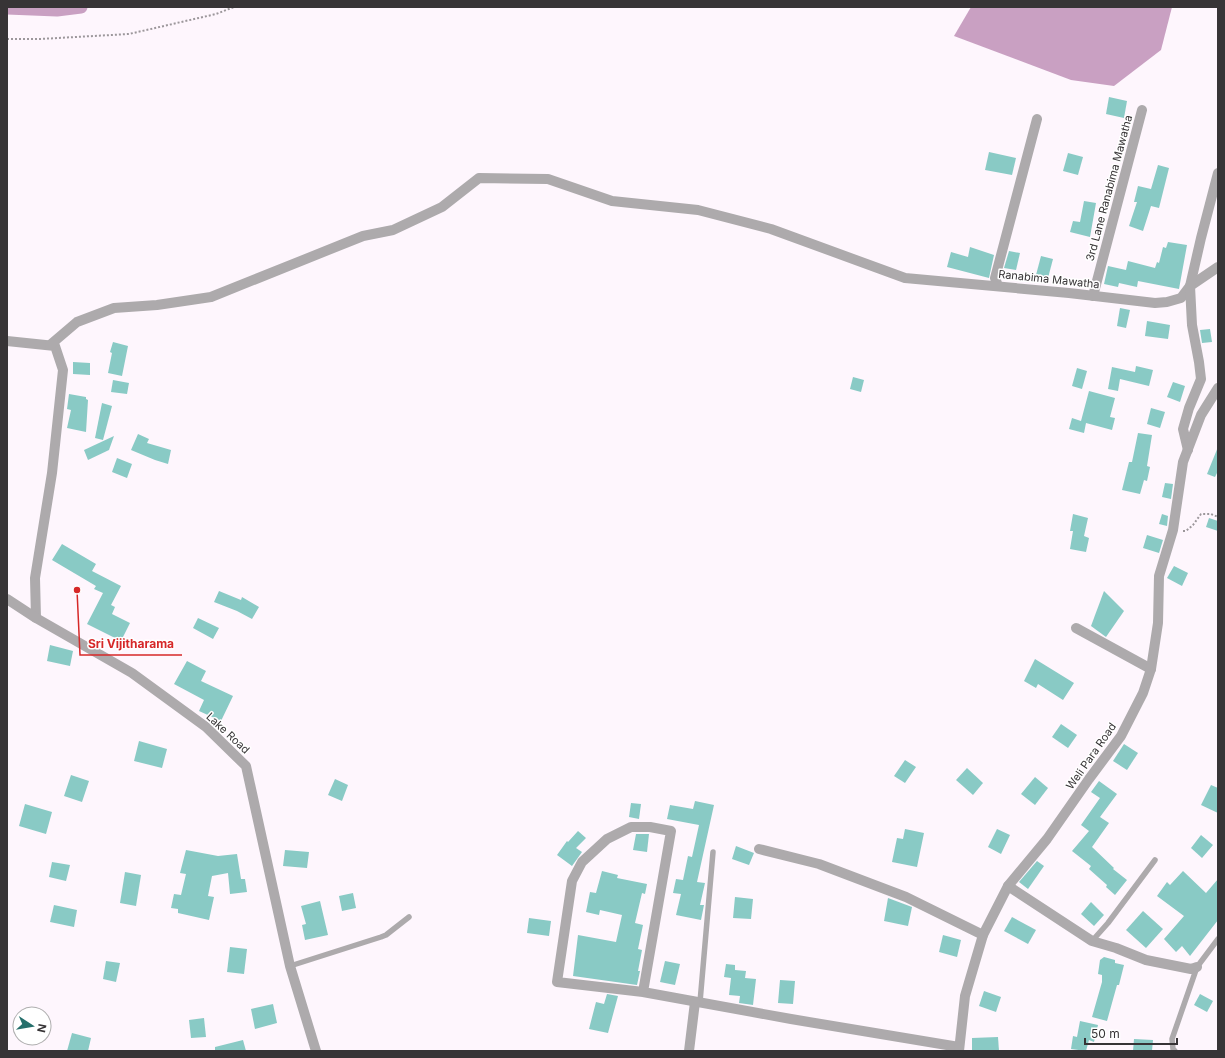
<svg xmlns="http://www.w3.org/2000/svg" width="1225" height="1058" viewBox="0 0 1225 1058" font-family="Inter,sans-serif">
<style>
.water{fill:#c9a0c2}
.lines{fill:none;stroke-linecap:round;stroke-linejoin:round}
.canal{stroke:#c9a0c2;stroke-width:13}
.building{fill:#89cac5}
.path{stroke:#9c979b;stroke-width:2;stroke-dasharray:2 2;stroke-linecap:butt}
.service{stroke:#adaaac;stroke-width:5.5}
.minor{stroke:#adaaac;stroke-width:10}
.labels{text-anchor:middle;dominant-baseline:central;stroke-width:3;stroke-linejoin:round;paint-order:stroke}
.street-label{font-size:11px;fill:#373436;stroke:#fff}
.leader{fill:none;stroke:#d62828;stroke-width:1.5}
.callout-dot{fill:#d62828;stroke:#fff;stroke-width:1.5}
.callout-label{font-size:12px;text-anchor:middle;font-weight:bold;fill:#d62828;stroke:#fff;stroke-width:3;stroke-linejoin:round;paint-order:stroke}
</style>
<rect width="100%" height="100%" fill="#fef6fd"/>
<!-- water -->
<path class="water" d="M971,7H1172L1161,50L1114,86L1071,80L954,36Z"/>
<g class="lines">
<!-- canal -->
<path class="canal" d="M7,8L57,10L81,7"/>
</g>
<!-- building -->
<g class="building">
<path d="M1109,97L1127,101L1124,118L1106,114Z"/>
<path d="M989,152L1016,158L1012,175L985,170Z"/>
<path d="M1068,153L1083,157L1078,175L1063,171Z"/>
<path d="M1158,165L1169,168L1159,208L1151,206L1143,231L1129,226L1137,202H1134L1138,186L1151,189Z"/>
<path d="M1084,201L1096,203L1090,237L1070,232L1073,221L1080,222Z"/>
<path d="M1168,242L1187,245L1179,289L1138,281L1137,287L1119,283L1118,287L1104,284L1108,266L1126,270L1128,261L1155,268L1157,262L1159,263L1163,247L1166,248Z"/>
<path d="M970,247L994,255L989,278L947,267L951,252L968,257Z"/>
<path d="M1009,251L1020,253L1016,270L1004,268Z"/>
<path d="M1041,256L1053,259L1048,278L1036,275Z"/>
<path d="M1120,308L1130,310L1126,328L1117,326Z"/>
<path d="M1147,321L1170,325L1168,339L1145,336Z"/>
<path d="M1210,329L1212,342L1202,343L1200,330Z"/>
<path d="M113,342L128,346L122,376L108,373L112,353L110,352Z"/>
<path d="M73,362L90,363V375L73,374Z"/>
<path d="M1136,366L1153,370L1149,386L1120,379L1118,391L1108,389L1112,367L1135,372Z"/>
<path d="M1077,368L1087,371L1082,389L1072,386Z"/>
<path d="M853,377L864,380L861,392L850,389Z"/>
<path d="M113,380L129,383L127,394L111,392Z"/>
<path d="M1173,382L1185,386L1180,402L1167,397Z"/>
<path d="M1089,391L1115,398L1110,417L1115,418L1112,430L1086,423L1084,433L1069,429L1072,418L1081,421Z"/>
<path d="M69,394L86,397V399L88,400L86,432L67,428L71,410L67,409Z"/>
<path d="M102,403L112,406L103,440L95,438Z"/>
<path d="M1151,408L1165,412L1160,428L1147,424Z"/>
<path d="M1138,433L1152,435L1147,466L1150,467L1147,481L1144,480L1140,494L1122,490L1129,462H1132Z"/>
<path d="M138,434L149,439L147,443L171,450L168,464L155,460L131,450Z"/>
<path d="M114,436L109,450L88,460L84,450Z"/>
<path d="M1218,447V471L1215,477L1207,474Z"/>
<path d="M117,458L132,464L127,478L112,472Z"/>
<path d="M1165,483L1173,484L1171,499L1162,497Z"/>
<path d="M1073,514L1088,518L1084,536L1089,538L1086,552L1070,549L1073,531H1070Z"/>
<path d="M1162,514L1168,516L1167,526L1159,524Z"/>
<path d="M1209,518L1218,521V531L1206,527Z"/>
<path d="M1147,535L1163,540L1159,553L1143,548Z"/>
<path d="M62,544L96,564L92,571L121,586L111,605L115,607L112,614L130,623L121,641L87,624L103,593L94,589L96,586L52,560Z"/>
<path d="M1174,566L1188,573L1182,586L1167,578Z"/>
<path d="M219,591L241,600L242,597L259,607L252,619L237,611L214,602Z"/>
<path d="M1104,591L1124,611L1106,637L1091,626Z"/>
<path d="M198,618L219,628L213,639L193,628Z"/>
<path d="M50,645L73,651L70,666L47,661Z"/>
<path d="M1035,659L1074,683L1063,700L1038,684L1036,688L1024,681Z"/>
<path d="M187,661L206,671L201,681L233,696L221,721L199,711L204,700L174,684Z"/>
<path d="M1061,724L1077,735L1068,748L1052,737Z"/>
<path d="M139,741L167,749L162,768L134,761Z"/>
<path d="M1124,744L1138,753L1127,770L1113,761Z"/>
<path d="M905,760L916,767L905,783L894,776Z"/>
<path d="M967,768L983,783L973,795L956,780Z"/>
<path d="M71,775L89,781L82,802L64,796Z"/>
<path d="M1035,777L1048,788L1035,805L1021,794Z"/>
<path d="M335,779L348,785L342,801L328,795Z"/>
<path d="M1099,781L1117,794L1100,817L1109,823L1092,847L1114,868L1113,869L1127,880L1115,895L1106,887L1107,885L1089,869L1091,866L1072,851L1089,831L1081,825L1100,798L1091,792Z"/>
<path d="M1211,785L1218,788V813L1201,805Z"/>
<path d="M695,801L714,805L697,882L705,883L700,905H704L701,920L676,915L681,894L673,893L676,879L683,880L688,856L692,857L699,825L667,819L670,805L693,809Z"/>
<path d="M631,803L641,804L639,819L629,817Z"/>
<path d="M25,804L52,812L46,834L19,826Z"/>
<path d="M905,829L924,833L917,867L892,862L897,838L903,839Z"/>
<path d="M997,829L1010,835L1001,854L988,847Z"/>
<path d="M578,831L586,838L576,848L582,852L572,866L557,855L567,841L568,842Z"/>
<path d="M636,834H649L647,852L633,850Z"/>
<path d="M1201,835L1213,845L1202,858L1191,848Z"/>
<path d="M736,846L754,853L749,865L732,859Z"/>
<path d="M186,850L218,856L237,854L241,879H245L247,892L230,894L228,873L212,876L208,896L214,897L209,920L178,913V909L171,908L174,894L181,895L186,874L180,873Z"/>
<path d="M285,850L309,852L307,868L283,866Z"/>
<path d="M1037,861L1044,866L1028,889L1019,882Z"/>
<path d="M52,862L70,865L66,881L49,877Z"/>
<path d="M602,871L618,875L617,878L647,884L645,894L642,893L635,923L643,925L638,949L642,950L638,971H640L637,985L573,976L578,935L616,942L622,915L600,910L599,915L586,912L590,892L596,893Z"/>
<path d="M1183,871L1206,893L1218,879V920L1190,956L1182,946L1176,952L1164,939L1184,916L1157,896L1167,882L1170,885Z"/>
<path d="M125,872L141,875L136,906L120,903Z"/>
<path d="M353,893L356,908L342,911L339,896Z"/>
<path d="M735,897L753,899L751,919L733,918Z"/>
<path d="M888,898L912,907L908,926L884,921Z"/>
<path d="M320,901L328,935L305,940L302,925L306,924L301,906Z"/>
<path d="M1091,902L1104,915L1094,926L1081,914Z"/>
<path d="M54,905L77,910L74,927L50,922Z"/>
<path d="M1143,911L1163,929L1146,948L1126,930Z"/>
<path d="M1012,917L1036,930L1028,944L1004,931Z"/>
<path d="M529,918L551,921L549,936L527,933Z"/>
<path d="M943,935L961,940L957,957L939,952Z"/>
<path d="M230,947L247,949L244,974L227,972Z"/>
<path d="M1104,957L1115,960V963L1124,965L1119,985H1117L1107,1021L1092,1017L1102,982V975L1098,974L1100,960Z"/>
<path d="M106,961L120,963L116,982L103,979Z"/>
<path d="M665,961L680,964L675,985L660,982Z"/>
<path d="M726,964L735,965V970L746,971L745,978L756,979L753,1005L739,1003L740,996L729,995L731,978L724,977Z"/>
<path d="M780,980L795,981L793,1004L778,1003Z"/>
<path d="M984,991L1001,997L996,1012L979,1006Z"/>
<path d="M607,994L618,996L608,1033L589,1029L596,1002L604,1004Z"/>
<path d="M1200,994L1213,1001L1207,1012L1194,1005Z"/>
<path d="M273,1004L277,1023L255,1029L251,1009Z"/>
<path d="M204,1018L206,1037L191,1038L189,1020Z"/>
<path d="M1080,1021L1098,1025L1094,1042L1089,1040L1086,1051L1071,1049L1073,1036L1077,1037Z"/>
<path d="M72,1033L91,1038L88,1051H67Z"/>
<path d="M998,1037L999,1051H972V1038Z"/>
<path d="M1134,1039L1153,1040L1152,1051H1133Z"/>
<path d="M243,1040L246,1051H215V1047Z"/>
</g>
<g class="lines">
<!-- path -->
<g class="path">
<path d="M7,39H40L129,34L216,14L234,7"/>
<path d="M1183,531H1186L1193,525L1201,514H1211L1218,517"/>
</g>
<!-- service -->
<g class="service">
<path d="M1092,941L1108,923L1155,860"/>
<path d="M290,966L381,937L386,935L409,917"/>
<path d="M700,1002L713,852"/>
<path d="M1175,1051L1173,1049L1172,1039L1197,967L1218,939"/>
</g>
<!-- minor -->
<g class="minor">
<path d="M998,286L995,278L1037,119"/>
<path d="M1093,296L1142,110"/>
<path d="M7,341L55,346L63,370L52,473L35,578L36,618"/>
<path d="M50,345L77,322L114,308L157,305L211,297L363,236L393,230L442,207L479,178L548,179L612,201L698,210L771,229L905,278L1069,293L1155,303L1167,302L1181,298L1190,286L1218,267"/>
<path d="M1188,450L1183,429L1189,408L1201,379L1199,362L1192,325L1190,286L1201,238L1218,173"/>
<path d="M7,599L36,618L132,673L206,727L246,766L290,966L316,1051"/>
<path d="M1076,628L1151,669"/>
<path d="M759,849L819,864L906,897L983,935"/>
<path d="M1008,886L1092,941L1116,948L1146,960L1191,969L1197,967"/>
<path d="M643,992L671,831L650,827H631L607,839L582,862L572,881L557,982L643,992L791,1019L959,1047"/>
<path d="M689,1051L695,1002"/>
<path d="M959,1051L965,996L983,935L1008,886L1047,839L1089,779L1121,736L1143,693L1151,669L1158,623L1159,576L1173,530L1183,462L1201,415L1218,388"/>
</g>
</g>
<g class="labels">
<!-- street labels -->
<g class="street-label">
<text transform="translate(1109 188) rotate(-75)">3rd Lane Ranabima Mawatha</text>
<text transform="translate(1049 279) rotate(6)">Ranabima Mawatha</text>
<text transform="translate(228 733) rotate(43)">Lake Road</text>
<text transform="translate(1091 756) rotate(-55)">Weli Para Road</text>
</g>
</g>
<!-- callouts -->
<path class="leader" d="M77 590L80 655H182"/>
<circle class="callout-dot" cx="77" cy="590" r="4"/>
<g class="callout-label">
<text x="131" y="648">Sri Vijitharama</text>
</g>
<!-- border -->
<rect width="1225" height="1058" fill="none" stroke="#373436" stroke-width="16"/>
<!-- north arrow -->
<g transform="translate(32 1026) rotate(102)"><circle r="19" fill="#ffffff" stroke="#afaeaf"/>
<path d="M0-3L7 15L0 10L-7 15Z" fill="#256f6b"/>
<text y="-6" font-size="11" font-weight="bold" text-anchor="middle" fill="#373436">N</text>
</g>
<!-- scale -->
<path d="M1085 1038v6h92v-6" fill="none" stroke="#373436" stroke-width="2"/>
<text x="1091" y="1038" font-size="12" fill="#373436" stroke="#ffffff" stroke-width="3" paint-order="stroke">50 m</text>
</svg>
